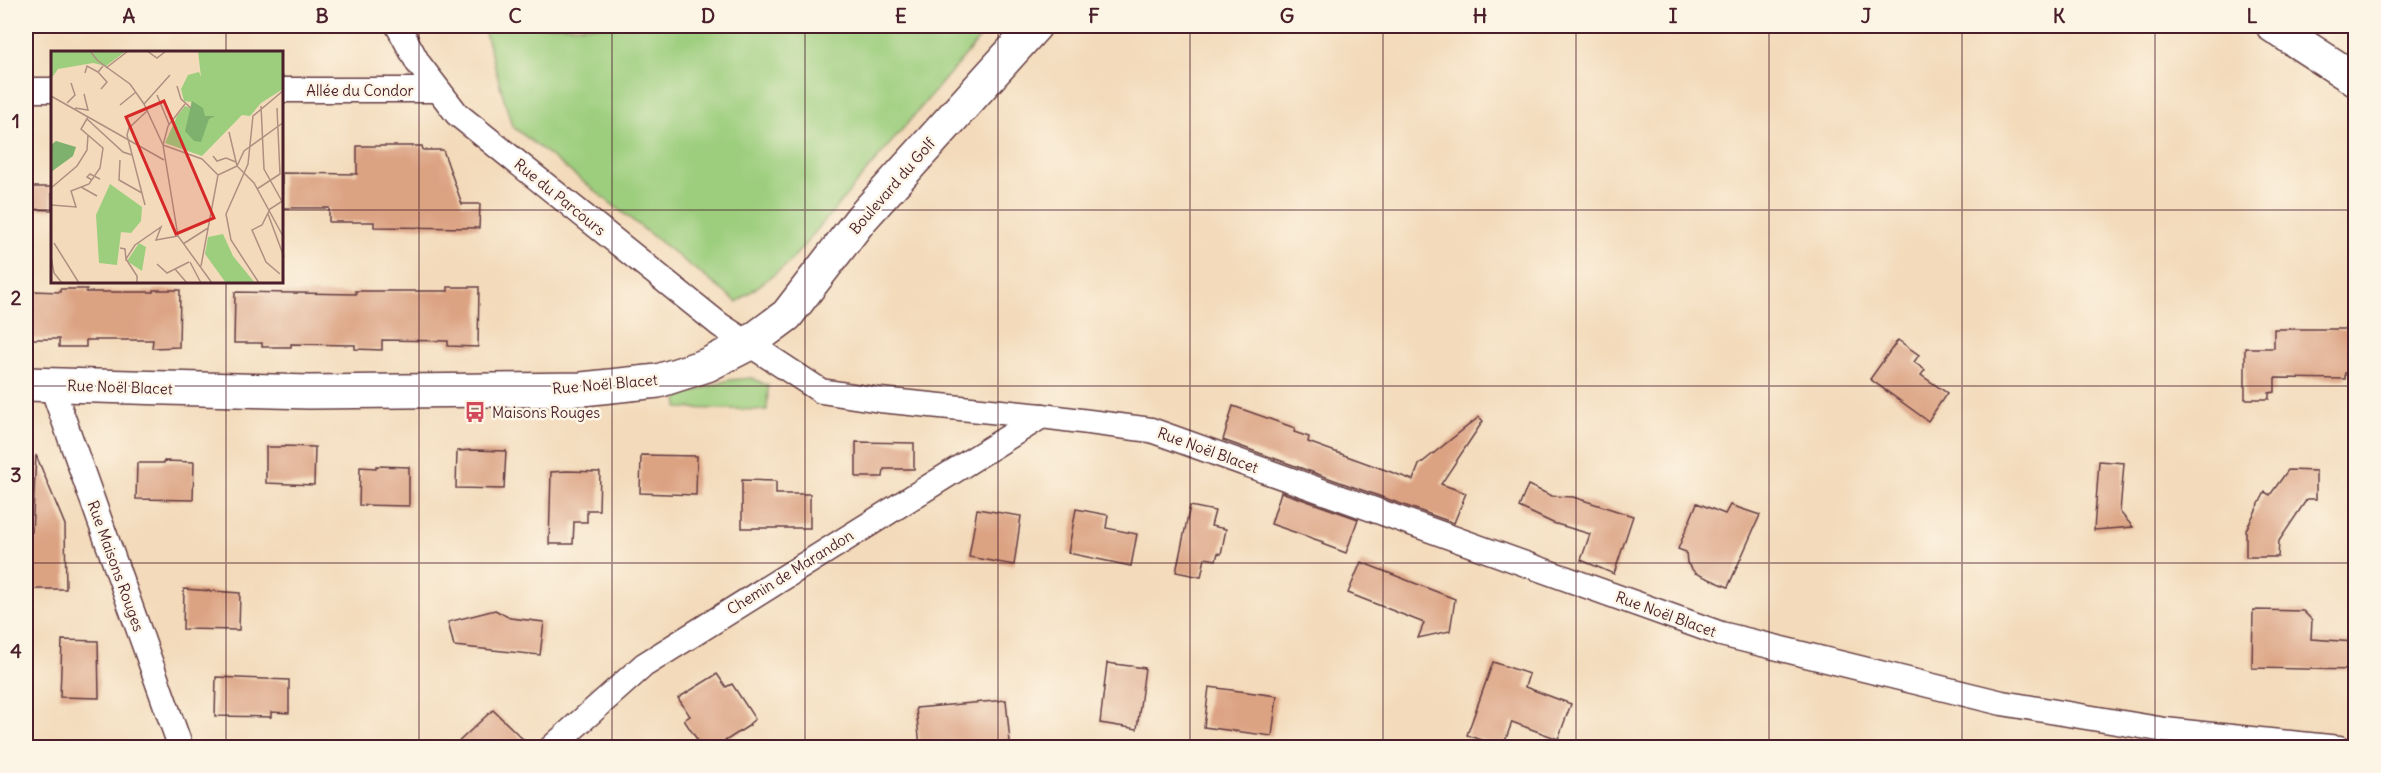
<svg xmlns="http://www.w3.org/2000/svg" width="2381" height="773" viewBox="0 0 2381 773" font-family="Delius,sans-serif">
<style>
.green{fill:#9dce7e;stroke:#747654;stroke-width:1.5}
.building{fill:#dca383}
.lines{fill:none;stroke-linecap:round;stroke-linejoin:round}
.street-casing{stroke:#633b40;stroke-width:27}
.secondary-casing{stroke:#633b40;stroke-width:36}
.street{stroke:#fff;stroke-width:24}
.secondary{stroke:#fff;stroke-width:33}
.grid{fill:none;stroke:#4a1f2b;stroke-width:1.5;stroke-opacity:0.55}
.labels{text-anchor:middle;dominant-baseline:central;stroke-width:5;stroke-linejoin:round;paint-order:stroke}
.street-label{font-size:15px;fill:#4a1f2b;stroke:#fcf5e5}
.poi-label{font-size:15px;fill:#4a1f2b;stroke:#fcf5e5;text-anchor:start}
.inset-road{fill:none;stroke:#af8f81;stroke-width:1.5}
.view{fill:#d62828;fill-opacity:0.15;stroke:#d62828;stroke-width:3}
.inset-edge{fill:none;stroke:#4a1f2b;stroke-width:3}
.neatline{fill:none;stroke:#4a1f2b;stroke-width:2}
.grid-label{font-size:20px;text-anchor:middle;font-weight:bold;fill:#4a1f2b}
</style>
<rect width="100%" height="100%" fill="#fcf5e5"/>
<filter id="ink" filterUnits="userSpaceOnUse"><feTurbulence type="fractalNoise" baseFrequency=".0167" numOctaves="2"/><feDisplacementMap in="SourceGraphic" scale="12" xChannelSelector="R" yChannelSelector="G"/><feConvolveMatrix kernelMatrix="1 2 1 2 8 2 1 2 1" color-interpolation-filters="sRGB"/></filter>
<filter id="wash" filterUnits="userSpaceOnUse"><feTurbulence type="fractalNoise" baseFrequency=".008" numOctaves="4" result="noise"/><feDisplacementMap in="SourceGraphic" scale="24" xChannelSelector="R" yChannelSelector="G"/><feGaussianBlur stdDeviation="1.35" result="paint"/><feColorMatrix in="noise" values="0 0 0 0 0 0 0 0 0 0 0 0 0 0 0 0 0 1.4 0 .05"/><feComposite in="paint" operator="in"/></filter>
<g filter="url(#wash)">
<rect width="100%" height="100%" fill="#f3daba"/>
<!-- green -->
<g class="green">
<path d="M483,26H990L788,264L737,302L512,126Z"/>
<path d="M752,378L768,386L767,410L678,408L677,397L729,380Z"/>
</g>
<g id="blocks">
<!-- building -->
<g class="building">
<path d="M357,146H422L423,150H443L462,204H480L479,228L374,227V222H329V208H282V173L357,174Z"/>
<path d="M26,187H52V210L26,209Z"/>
<path d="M448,287H479L478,347L448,346V341L382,340V350L355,349V345L291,344V347H262V343H234L235,292L356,294L355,291H448Z"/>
<path d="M60,289H87L86,292H153V290H180L179,347L152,348L153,340H86V347H59V339H32V291L60,292Z"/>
<path d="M2274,329H2355V369L2350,370V373H2345V379L2275,378V392L2269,393V399H2245V348H2274Z"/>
<path d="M1898,340L1919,355L1914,362L1925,370L1921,375L1947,393L1928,421L1870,379Z"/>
<path d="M1233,406L1295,428L1294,432L1309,437L1308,442L1413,480L1419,465L1479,417L1483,421L1441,484L1466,493L1454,523L1223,440Z"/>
<path d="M856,442L914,443V469H884L883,477H856Z"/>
<path d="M282,446L315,447L314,485L266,483V447H283Z"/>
<path d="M473,450L506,451L504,489L456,488L457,451Z"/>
<path d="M36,455L65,525L66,589H26L27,532H32Z"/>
<path d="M641,455L697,456L696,495L640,493Z"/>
<path d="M164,461L194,462L193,500L136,499L137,463H164Z"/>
<path d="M2099,461L2124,463L2120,512L2133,527L2094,530Z"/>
<path d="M376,466L409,467V506L359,505L360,467L376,468Z"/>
<path d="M2288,470L2316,471V499H2307L2279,541L2278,557H2246V530L2265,492L2270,495Z"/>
<path d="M567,471L600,472L599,510H587V522H574L573,544H549L551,472Z"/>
<path d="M742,480L776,481V494H810V528H742Z"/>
<path d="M1528,485L1552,496L1573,497L1633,516L1614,574L1581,560L1590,534L1553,523L1519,507Z"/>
<path d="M1281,492L1358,519L1346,553L1322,544L1323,542L1271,524Z"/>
<path d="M1697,503L1725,514L1730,505L1760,515L1728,587L1695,573L1687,563L1686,552L1678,549Z"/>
<path d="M1190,506L1215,511L1211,526L1226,529L1221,554L1218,553L1216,560L1205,558L1201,577L1176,572Z"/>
<path d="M977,509L1021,516L1014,565L969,557Z"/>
<path d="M1076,509L1108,515L1106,528L1137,534L1131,566L1068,553Z"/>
<path d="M1361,562L1455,599L1450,631L1418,638L1424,623L1348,593Z"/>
<path d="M184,589L240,593L239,630L183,629Z"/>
<path d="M495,610L510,618L544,622L540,655L454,646L448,622Z"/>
<path d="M2253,610L2303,611L2312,620L2311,639L2355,642V670L2252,668Z"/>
<path d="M62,640L98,641L99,698L60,697Z"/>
<path d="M1493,662L1529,674L1525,687L1571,704L1558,739L1512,722L1503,747L1467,735Z"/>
<path d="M1107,663L1145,668L1137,729L1100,723Z"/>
<path d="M717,674L726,687L732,684L755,719L749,724L750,725L716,747H702L684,720L690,716L678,698Z"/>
<path d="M216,677L289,680V713L271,712V717L215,716Z"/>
<path d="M1209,687L1277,696L1272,736L1204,727Z"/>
<path d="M1006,700L1010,742L958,747H920L916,708Z"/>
<path d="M493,710L531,747H453L485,717Z"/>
</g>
</g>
</g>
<g filter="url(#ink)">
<use href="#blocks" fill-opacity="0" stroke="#633b40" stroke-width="1.5"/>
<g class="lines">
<defs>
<g id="street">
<path d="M398,26L418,63L457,114L720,325L821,391L880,400L1042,416L1151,430L1721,634L2002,703L2165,730L2339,748"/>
<path d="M26,90H52"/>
<path d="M282,90H438"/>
<path d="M51,384L181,748"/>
<path d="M551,748L644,665L1042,416"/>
</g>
<g id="secondary">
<path d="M2273,26L2356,80"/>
<path d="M26,384L309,392L582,389L658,381L707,365L748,344L787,315L861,219L1035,26"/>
</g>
</defs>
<!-- street casing -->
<use href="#street" class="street-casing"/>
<!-- secondary casing -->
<use href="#secondary" class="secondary-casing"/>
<!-- street -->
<use href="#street" class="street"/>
<!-- secondary -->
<use href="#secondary" class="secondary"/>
</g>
</g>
<!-- grid -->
<path class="grid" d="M226,26V52M419,26V748M612,26V748M805,26V748M998,26V748M1190,26V748M1383,26V748M1576,26V748M1769,26V748M1962,26V748M2155,26V748M26,210H52M282,210H2356M226,282V748M26,386H2356M26,563H2356"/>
<!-- icons -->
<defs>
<symbol id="bus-bare" viewBox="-9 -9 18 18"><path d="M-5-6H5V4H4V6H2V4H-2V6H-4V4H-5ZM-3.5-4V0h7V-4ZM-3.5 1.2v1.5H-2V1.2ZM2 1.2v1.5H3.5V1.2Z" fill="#d1495b" stroke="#fcf5e5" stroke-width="2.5" paint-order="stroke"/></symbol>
</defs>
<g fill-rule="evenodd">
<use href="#bus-bare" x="460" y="397" width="30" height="30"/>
</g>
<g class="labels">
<!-- street labels -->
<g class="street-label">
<text x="360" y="90">Allée du Condor</text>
<text transform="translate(892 186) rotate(-49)">Boulevard du Golf</text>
<text transform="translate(560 197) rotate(39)">Rue du Parcours</text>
<text transform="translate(605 384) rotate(-5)">Rue Noël Blacet</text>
<text transform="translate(120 387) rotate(2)">Rue Noël Blacet</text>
<text transform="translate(1208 450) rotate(20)">Rue Noël Blacet</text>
<text transform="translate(116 566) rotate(70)">Rue Maisons Rouges</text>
<text transform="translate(790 572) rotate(-32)">Chemin de Marandon</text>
<text transform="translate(1666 614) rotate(20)">Rue Noël Blacet</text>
</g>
<!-- poi labels -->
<g class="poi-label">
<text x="492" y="412">Maisons Rouges</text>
</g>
</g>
<!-- overview -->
<g transform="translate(51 51)">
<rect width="232" height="232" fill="#f3daba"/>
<path d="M0,0H75L55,15L42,12L7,18L0,28ZM147,0H232V38L210,52L199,65L191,64L151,105L114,92L126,65L134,55L141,57L140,51L133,50L130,38L137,24L148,21L150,26ZM59,133L91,156L90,170L80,182L70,181L66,214L48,212L45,164ZM172,183L182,205L204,232H175L154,203L157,186ZM88,192L95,196L91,220L76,210Z" fill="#9dce7e"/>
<path d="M141,50L152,57L154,65H164L158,68L150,91L143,90L134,80ZM5,90L25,96L22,105L0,121V94Z" fill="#7eb16d"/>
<path class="inset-road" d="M39,0L47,10L79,33L93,53L112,94L127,185L161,232M96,0L106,7L115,0M55,17L77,0M34,22L36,15L47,21M126,35L130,48L140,57M50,38L56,31L47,21L52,15M106,44L118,73M0,45L113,109M16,52L24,44L20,32M93,53L119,24M69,54L85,41M210,55L213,118L233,154M24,57L37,59L33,43M36,68L72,101L81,104M178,81L186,115M112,94L151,108L167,124M112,94L117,75L134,53M162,105L166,110L175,107L185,111M69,109L68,129L91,142M186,115L203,132L233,187M186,115L193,100L233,71M41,129L36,126L39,123L49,128M30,136L46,145M0,137L26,115L36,99L37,84M206,138L229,123L226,57M0,154L25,156L20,140L38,133L49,117L52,97L30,78L37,66M94,154L76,84L78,77L96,60M217,163L233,206M3,192L28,232M132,193L157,177M69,197L74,198L75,208L84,194L110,176L105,189L127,185M0,206L3,222L11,232M75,208L86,225V232M139,211L150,232M106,213L116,222L138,211M150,215L167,124L186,115M124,218L136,232M229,223L215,211L201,179L211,174L219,158L233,149M208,232L180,189L175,163L197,113L202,65L233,39"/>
<path class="view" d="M113,50L163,167L125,183L75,66Z"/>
<rect width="232" height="232" class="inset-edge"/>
</g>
<!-- margin -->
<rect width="2381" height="773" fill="none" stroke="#fcf5e5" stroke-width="66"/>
<rect x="33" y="33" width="2315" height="707" class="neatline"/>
<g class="grid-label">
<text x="129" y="23">A</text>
<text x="322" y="23">B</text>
<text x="515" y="23">C</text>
<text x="708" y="23">D</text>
<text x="901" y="23">E</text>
<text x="1094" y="23">F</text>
<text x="1287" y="23">G</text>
<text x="1480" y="23">H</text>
<text x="1673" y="23">I</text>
<text x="1866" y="23">J</text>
<text x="2059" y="23">K</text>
<text x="2252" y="23">L</text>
<text x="16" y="128">1</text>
<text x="16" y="305">2</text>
<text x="16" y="482">3</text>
<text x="16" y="658">4</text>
</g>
</svg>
